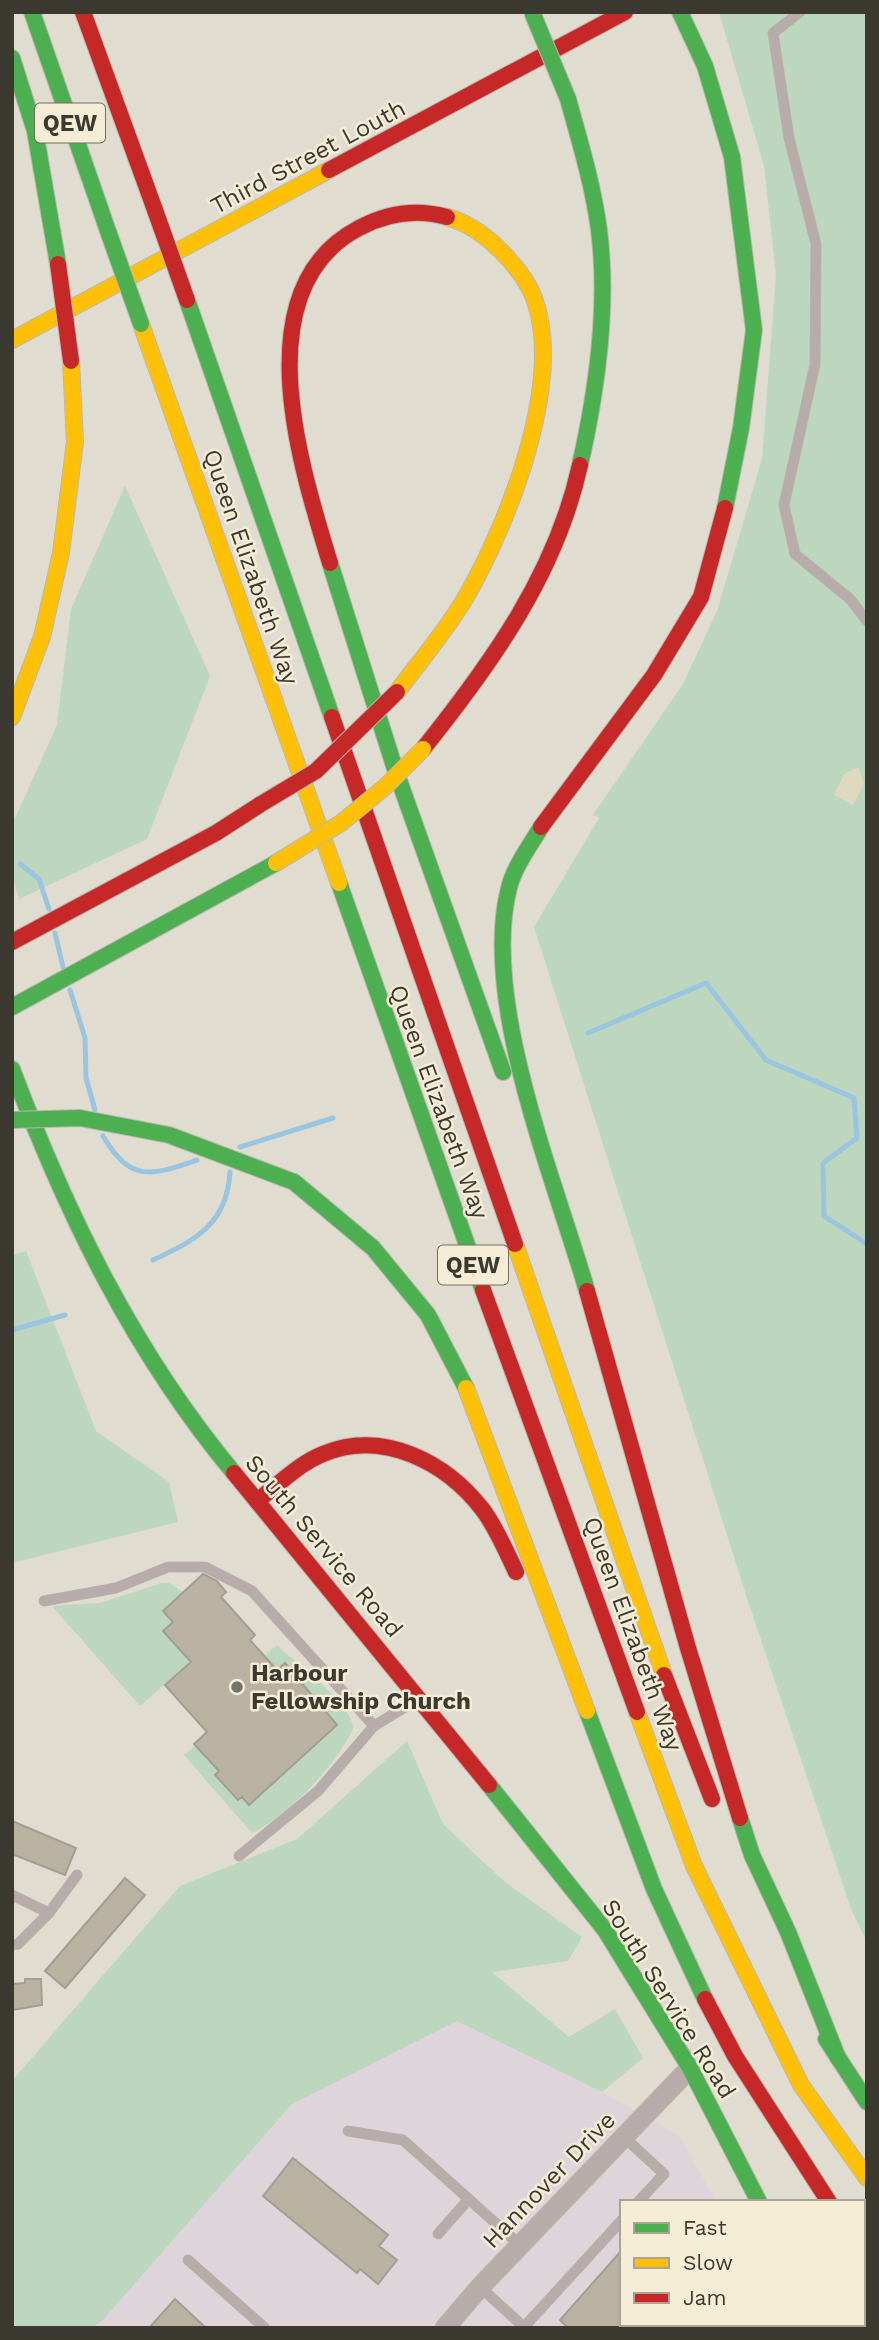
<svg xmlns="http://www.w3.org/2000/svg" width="879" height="2340" viewBox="0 0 879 2340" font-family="'Work Sans',sans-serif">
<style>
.commercial{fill:#ded5db}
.green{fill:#bdd6be}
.sand{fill:#dfd9bf}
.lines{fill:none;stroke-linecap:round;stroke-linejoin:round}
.stream{stroke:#99c5e1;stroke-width:5}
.building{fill:#b9b2a0;stroke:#a19e95;stroke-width:2}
.lane-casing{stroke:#bab7ae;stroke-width:11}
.street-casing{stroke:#bab7ae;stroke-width:21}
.fast-casing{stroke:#bab7ae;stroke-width:18}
.slow-casing{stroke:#bab7ae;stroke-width:18}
.jam-casing{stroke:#bab7ae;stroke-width:18}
.lane{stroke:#b7acaa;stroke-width:10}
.street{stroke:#b7acaa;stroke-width:19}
.fast{stroke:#4caf50;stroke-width:16}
.slow{stroke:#ffc107;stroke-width:16}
.jam{stroke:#c62828;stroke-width:16}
.fast-bridge-casing{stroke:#bab7ae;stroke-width:18;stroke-linecap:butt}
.slow-bridge-casing{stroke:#bab7ae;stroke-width:18;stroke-linecap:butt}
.jam-bridge-casing{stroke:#bab7ae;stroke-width:18;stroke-linecap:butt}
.fast-bridge{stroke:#4caf50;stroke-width:16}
.slow-bridge{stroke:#ffc107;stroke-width:16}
.jam-bridge{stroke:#c62828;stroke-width:16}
.poi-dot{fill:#757268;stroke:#f5ecd6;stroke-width:2.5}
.labels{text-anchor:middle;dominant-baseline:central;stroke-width:5;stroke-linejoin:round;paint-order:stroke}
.shield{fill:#f5ecd6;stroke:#746f62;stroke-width:2}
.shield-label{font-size:23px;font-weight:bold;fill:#3c3930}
.street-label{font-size:24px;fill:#3c3930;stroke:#f5ecd6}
.poi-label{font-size:24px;font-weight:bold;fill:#3c3930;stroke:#f5ecd6;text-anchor:start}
</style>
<rect width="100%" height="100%" fill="#e0dcd0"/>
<!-- commercial -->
<path class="commercial" d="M458,2021L602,2092L681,2137L716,2202H622V2324H783L785,2328H91L102,2321L292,2104Z"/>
<!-- green -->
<g class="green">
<path d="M719,12H867V1942L851,1909L747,1598L534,927L599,818L593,815L683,684L717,611L762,459L776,275L764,166Z"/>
<path d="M125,486L210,676L147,839L19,899L12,876V825L57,725L71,609Z"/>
<path d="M26,1251L96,1431L169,1482L178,1522L12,1563V1255Z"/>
<path d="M162,1583H169L183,1592L163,1610L173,1623L163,1632L190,1662L140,1706L52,1606L100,1603Z"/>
<path d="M277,1645C294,1663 354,1704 353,1729C336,1765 288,1816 252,1833L184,1755L195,1746L218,1771L215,1775L238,1801L242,1798L249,1805L337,1725L286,1662L277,1670L265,1655Z"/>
<path d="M407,1741L443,1824L505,1882L582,1937L568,1961L492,1972L569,2037L615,2009L643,2058L602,2092L457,2021L292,2104L102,2321L91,2328H12V2081L180,1886L297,1839Z"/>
</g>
<!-- sand -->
<path class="sand" d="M858,767L864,783L853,805L834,795L844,774Z"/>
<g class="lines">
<!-- stream -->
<g class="stream">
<path d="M20,864L39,879L49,909"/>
<path d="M55,933L63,967"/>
<path d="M70,990L85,1038L86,1078L95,1110"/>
<path d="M588,1033L706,983L766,1060L854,1098L857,1138L823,1163L824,1216L867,1244"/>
<path d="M103,1136C131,1183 151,1176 197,1160"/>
<path d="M240,1147L333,1118"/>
<path d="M153,1260C196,1240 227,1224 230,1172"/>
<path d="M12,1330L65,1315"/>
</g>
</g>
<!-- building -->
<g class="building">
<path d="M203,1574L217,1581L226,1592L221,1597L255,1635L250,1640L277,1670L285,1663L337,1725L249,1805L242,1797L238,1800L215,1775L219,1771L194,1744L207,1732L165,1685L191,1662L163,1631L173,1622L163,1611Z"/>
<path d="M12,1821L76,1848L65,1875L12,1854Z"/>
<path d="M125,1878L145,1895L65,1988L45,1971Z"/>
<path d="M25,1979H41L42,2005L12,2010V1984L25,1983Z"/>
<path d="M293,2158L388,2235L379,2246L397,2260L378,2284L360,2269L357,2273L263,2196Z"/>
<path d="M622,2250V2328H568L560,2320Z"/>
<path d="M175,2299L206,2328H149Z"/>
</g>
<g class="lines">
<defs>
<g id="lane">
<path d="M800,12L773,33L789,138L816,244L815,364L784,505L795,554L850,599L867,621"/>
<path d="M44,1601L116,1588L168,1567H205L252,1591L374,1726"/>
<path d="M239,1856L318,1791L374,1726L420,1698"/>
<path d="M12,1895L49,1913"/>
<path d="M12,1945L18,1944L49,1913L77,1875"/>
<path d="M348,2131L403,2140L520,2245"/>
<path d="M624,2137L664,2174L638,2202"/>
<path d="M438,2234L468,2200"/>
<path d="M188,2260L265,2328"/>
<path d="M480,2287L524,2327L622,2220"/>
</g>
<path id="street" d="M445,2328L480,2287L690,2068"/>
<g id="fast">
<path d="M32,12L109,234"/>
<path d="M680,12L705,66L732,157L754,330L741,428L725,508"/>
<path d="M12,58L35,131L58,264"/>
<path d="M568,99C580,142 593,185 599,230C609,308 597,390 580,465"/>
<path d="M187,300L332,717"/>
<path d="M330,563L395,769L503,1072"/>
<path d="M541,827C530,846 514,867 509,888C480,1000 555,1180 587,1291"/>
<path d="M339,883L483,1290"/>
<path d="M12,1007L276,863"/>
<path d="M12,1069C67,1215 134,1353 234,1473"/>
<path d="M294,1182L373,1248L428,1315L466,1388"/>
<path d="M587,1711L654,1889L705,1999"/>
<path d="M489,1785L605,1930L690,2068L759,2202"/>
<path d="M740,1818L752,1855L788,1932L838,2058"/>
<path d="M826,2039L867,2102"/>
<path d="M822,2324L824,2328"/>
</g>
<g id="slow">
<path d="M141,324L339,883"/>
<path d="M12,340L329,170"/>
<path d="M397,692C420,661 446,631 466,597C508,524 565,381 534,298C527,279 514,264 500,250C485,235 468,223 447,217"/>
<path d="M12,717L42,637L61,553L75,442L71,361"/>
<path d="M515,1244L664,1675"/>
<path d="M466,1388L587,1711"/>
<path d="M637,1712L694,1866L801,2085L867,2178"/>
<path d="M863,2248L867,2252"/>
</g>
<g id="jam">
<path d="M83,12L155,210"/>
<path d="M329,170L625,12"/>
<path d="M330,563C301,467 243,289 359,228C387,213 415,208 447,217"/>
<path d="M332,717L515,1244"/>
<path d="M423,749C491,664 556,574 580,465"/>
<path d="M541,827L654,675L701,597L725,508"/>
<path d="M12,942L216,833L261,804"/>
<path d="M483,1290L637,1712"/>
<path d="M587,1291L688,1648L740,1818"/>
<path d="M234,1473L489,1785"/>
<path d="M257,1501C278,1485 298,1464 323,1454C383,1429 446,1462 483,1510C497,1529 506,1551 516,1572"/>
<path d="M664,1675L712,1799"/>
<path d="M705,1999L735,2056L829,2202"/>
</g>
</defs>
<!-- lane casing -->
<use href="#lane" class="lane-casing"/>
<!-- street casing -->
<use href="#street" class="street-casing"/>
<!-- fast casing -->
<use href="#fast" class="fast-casing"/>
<!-- slow casing -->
<use href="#slow" class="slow-casing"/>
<!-- jam casing -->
<use href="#jam" class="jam-casing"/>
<!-- lane -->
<use href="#lane" class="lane"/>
<!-- street -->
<use href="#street" class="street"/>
<!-- fast -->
<use href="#fast" class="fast"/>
<!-- slow -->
<use href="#slow" class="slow"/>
<!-- jam -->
<use href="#jam" class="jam"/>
<defs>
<g id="fast-bridge">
<path d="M532,12L568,99"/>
<path d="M109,234L141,324"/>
<path d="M12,1120L80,1118L169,1135L294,1182"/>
</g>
<path id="slow-bridge" d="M276,863L341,823L385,787L423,749"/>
<g id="jam-bridge">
<path d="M155,210L187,300"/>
<path d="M58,264L71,361"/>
<path d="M261,804L316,771L397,692"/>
</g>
</defs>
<!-- fast-bridge casing -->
<use href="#fast-bridge" class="fast-bridge-casing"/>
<!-- slow-bridge casing -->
<use href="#slow-bridge" class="slow-bridge-casing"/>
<!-- jam-bridge casing -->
<use href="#jam-bridge" class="jam-bridge-casing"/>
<!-- fast-bridge -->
<use href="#fast-bridge" class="fast-bridge"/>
<!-- slow-bridge -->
<use href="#slow-bridge" class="slow-bridge"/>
<!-- jam-bridge -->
<use href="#jam-bridge" class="jam-bridge"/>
</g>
<!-- markers -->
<circle class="poi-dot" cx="237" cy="1687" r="7"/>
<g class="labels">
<!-- shield labels -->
<g class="shield">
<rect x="35" y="103.5" width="70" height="39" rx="5"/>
<rect x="438" y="1245.5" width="70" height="39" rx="5"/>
</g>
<g class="shield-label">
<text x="70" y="123">QEW</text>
<text x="473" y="1265">QEW</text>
</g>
<!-- street labels -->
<g class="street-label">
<text transform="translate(308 157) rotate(-28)">Third Street Louth</text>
<text transform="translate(251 567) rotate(71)">Queen Elizabeth Way</text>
<text transform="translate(439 1102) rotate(70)">Queen Elizabeth Way</text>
<text transform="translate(324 1546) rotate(50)">South Service Road</text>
<text transform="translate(633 1634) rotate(70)">Queen Elizabeth Way</text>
<text transform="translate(669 1999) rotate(58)">South Service Road</text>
<text transform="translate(549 2180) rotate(-46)">Hannover Drive</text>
</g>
<!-- poi labels -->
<g class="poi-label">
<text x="251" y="1673">Harbour<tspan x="251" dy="28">Fellowship Church</tspan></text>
</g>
</g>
<!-- border -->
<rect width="879" height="2340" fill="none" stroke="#3c3930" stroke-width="28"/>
<!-- legend -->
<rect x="620" y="2200" width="245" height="126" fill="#f5ecd6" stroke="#aba494" stroke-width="2"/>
<rect x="634" y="2223" width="35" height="10" fill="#4caf50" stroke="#aba494" stroke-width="2"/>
<text x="683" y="2235" font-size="21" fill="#3c3930">Fast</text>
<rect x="634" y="2258" width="35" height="10" fill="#ffc107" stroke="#aba494" stroke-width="2"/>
<text x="683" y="2270" font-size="21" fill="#3c3930">Slow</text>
<rect x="634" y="2293" width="35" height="10" fill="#c62828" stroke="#aba494" stroke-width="2"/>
<text x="683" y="2305" font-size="21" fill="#3c3930">Jam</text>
</svg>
